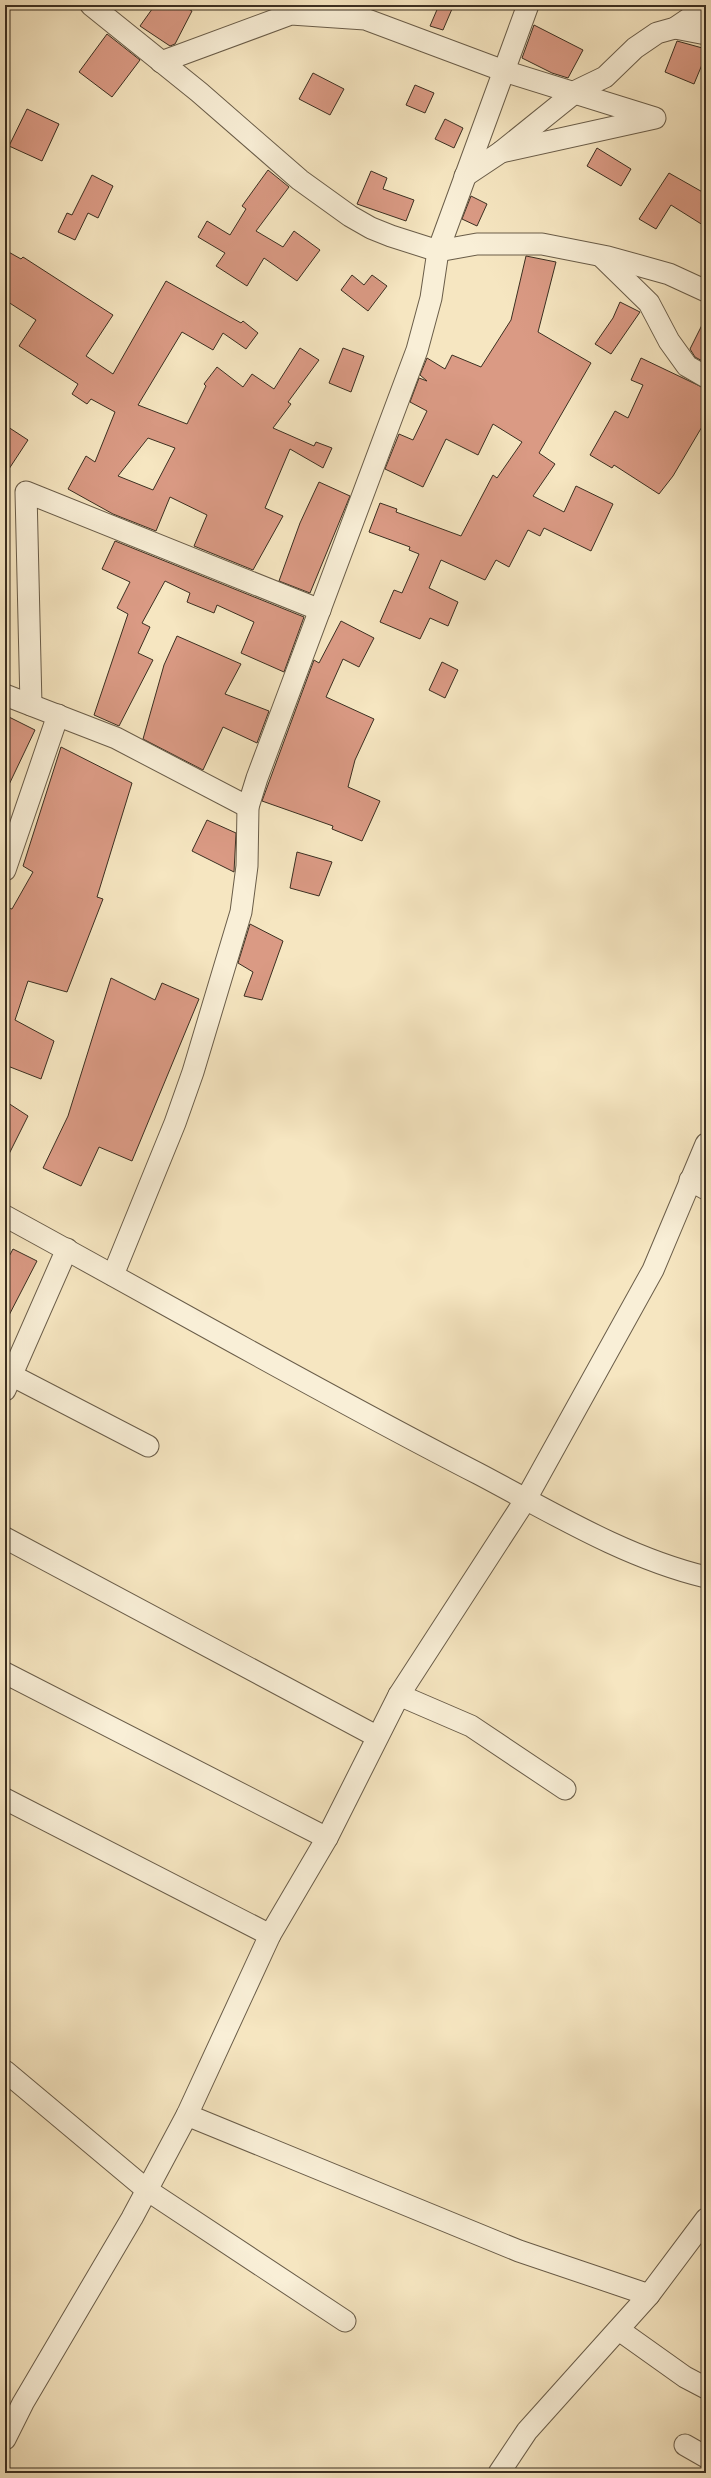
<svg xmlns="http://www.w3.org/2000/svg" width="711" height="2478" viewBox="0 0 711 2478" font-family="'EB Garamond',serif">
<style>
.building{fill:#da9a84;stroke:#3b2f21;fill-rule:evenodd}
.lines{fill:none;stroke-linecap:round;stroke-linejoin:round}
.minor-casing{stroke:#6a5d49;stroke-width:23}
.minor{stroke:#f9efd7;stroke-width:21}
</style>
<rect width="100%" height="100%" fill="#f6e6c1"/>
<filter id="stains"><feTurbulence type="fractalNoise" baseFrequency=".005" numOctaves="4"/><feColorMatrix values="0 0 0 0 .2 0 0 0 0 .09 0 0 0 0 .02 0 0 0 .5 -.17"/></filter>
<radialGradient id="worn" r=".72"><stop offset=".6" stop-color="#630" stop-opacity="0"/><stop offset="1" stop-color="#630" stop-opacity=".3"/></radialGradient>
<!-- building -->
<g class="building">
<path d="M155,5H181L192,11L175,44L170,46L140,26Z"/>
<path d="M439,5H445L452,9L443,30L430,26Z"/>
<path d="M534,25L583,50L568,78L552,73L522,58Z"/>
<path d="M107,34L140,60L112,97L79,72Z"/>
<path d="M677,41L706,49V55L694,84L665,72Z"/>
<path d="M313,73L344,89L330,115L299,99Z"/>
<path d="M415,85L434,93L425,113L406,105Z"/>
<path d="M27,109L59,124L42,161L9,146Z"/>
<path d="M445,119L463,128L454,148L435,139Z"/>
<path d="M597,148L631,169L621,186L587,166Z"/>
<path d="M268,170L289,187L256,231L283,247L294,231L320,250L297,281L264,258L247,286L216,266L225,253L198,237L207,221L230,235L246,209L242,206Z"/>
<path d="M371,171L387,178L383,189L414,200L406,221L357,204Z"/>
<path d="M669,173L706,194V227L671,205L656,229L639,219Z"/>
<path d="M92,175L113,186L98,218L88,213L75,240L58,232L67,213L72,215Z"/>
<path d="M471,196L487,204L477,226L462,219Z"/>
<path d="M5,250L21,259L23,257L113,315L86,356L113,374L166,281L241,323L243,321L258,333L246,349L223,333L213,350L182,332L138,405L187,424L206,386L204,384L217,367L243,387L252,374L274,389L300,348L319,360L288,402L291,404L273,428L314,446L316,442L332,448L323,468L290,449L265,508L283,516L253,570L194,546L207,515L170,497L156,531L113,514L68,489L86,456L95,462L115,412L91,399L87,404L72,394L78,384L19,346L36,320L5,300ZM148,438L175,448L153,490L118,476Z"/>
<path d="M526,256L556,262L538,332L591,363L539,453L555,464L533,496L564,512L576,486L613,504L591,551L544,528L540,536L528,530L509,567L496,560L485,580L441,560L429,588L458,602L448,626L430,618L420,639L380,622L394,590L402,593L419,554L409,550L410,547L369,532L380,503L397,509L396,512L461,536L493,475L497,478L522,442L493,424L478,455L446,439L423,487L385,469L399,434L413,440L427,411L410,402L419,378L427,381L420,375L427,358L445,369L452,355L481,367L511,320Z"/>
<path d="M352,275L364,285L372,275L387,286L368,311L341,290Z"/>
<path d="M620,302L640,312L611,354L595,344L613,318Z"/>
<path d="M706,317V363L695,357L690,349Z"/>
<path d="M343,348L364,356L351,392L329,383Z"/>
<path d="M641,358L706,389V420L673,476L659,494L614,465L612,468L590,455L615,411L628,418L643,385L631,380Z"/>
<path d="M5,425L28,440L5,475Z"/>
<path d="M319,482L350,496L310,593L279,581L300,523Z"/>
<path d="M115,541L304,617L284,672L241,653L254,622L217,605L214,613L187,602L190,593L165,581L142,623L150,627L138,653L153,660L119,726L94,715L128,614L117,608L130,582L102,569Z"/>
<path d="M341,621L374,638L359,667L343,659L326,697L374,719L355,760L348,787L380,801L362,841L332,829L333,826L262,801L314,660L319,663Z"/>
<path d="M177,636L241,664L225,694L269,711L257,743L223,727L203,770L143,739L164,665Z"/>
<path d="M442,662L458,670L445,698L429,690Z"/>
<path d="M5,715L35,730L5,793Z"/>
<path d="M61,747L132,783L97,897L103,899L67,992L28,981L15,1020L54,1041L41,1079L5,1065V922L8,908L12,909L33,872L23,866Z"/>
<path d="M207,820L236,833L234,872L192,851Z"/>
<path d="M297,852L332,862L319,896L290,888Z"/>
<path d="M250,924L283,941L262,1000L244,996L253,972L238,963Z"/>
<path d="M111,978L155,1000L162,983L199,999L132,1161L99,1147L81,1186L43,1168L68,1116Z"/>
<path d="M5,1101L28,1116L5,1162Z"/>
<path d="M13,1249L37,1261L5,1323V1264Z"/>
</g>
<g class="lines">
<defs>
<g id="minor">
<path d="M91,5L199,92L300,180L350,216L371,228L391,236L438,251L477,244H542L608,257L669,274L706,291"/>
<path d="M675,28L706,34"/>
<path d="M161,62L291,14L365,19L504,71L655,118L501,152"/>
<path d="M465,176L501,152L578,90L605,77L635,48L657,33L675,28L706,7"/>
<path d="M602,257L649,303L669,341L687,366L706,377"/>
<path d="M5,695L116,738L248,807"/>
<path d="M31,705L26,492L320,610"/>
<path d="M5,870L58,715"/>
<path d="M690,1180L706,1189"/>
<path d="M5,1216C163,1302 319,1392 479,1474C551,1512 626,1558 706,1577"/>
<path d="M113,1275L175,1123L193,1072L241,912L247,866L248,807L257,778L417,350L431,298L438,251L528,5"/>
<path d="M11,1375L148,1446"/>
<path d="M5,1390L67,1249"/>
<path d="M5,1538L376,1736"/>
<path d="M5,1673L327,1838"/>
<path d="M399,1695L471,1726L565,1789"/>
<path d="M5,1799L270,1935"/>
<path d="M5,2071L147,2190L345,2321"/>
<path d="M187,2115L519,2251L649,2295"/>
<path d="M619,2330L685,2377L706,2388"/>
<path d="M5,2439L23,2403L132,2218L187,2115L270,1935L327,1838L399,1695L526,1499L653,1270L706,1144"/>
<path d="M685,2445L706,2457"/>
<path d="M499,2473L527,2431L649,2295L706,2219"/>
</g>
</defs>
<!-- minor casing -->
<use href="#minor" class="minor-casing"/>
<!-- minor -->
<use href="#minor" class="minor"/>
</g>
<!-- margin -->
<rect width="711" height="2478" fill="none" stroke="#f6e6c1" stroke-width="20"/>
<rect x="6" y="6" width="699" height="2466" fill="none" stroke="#3b2f21" stroke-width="2"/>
<rect x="10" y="10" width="691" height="2458" fill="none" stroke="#3b2f21"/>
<rect width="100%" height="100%" filter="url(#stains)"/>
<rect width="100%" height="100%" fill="url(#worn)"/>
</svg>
